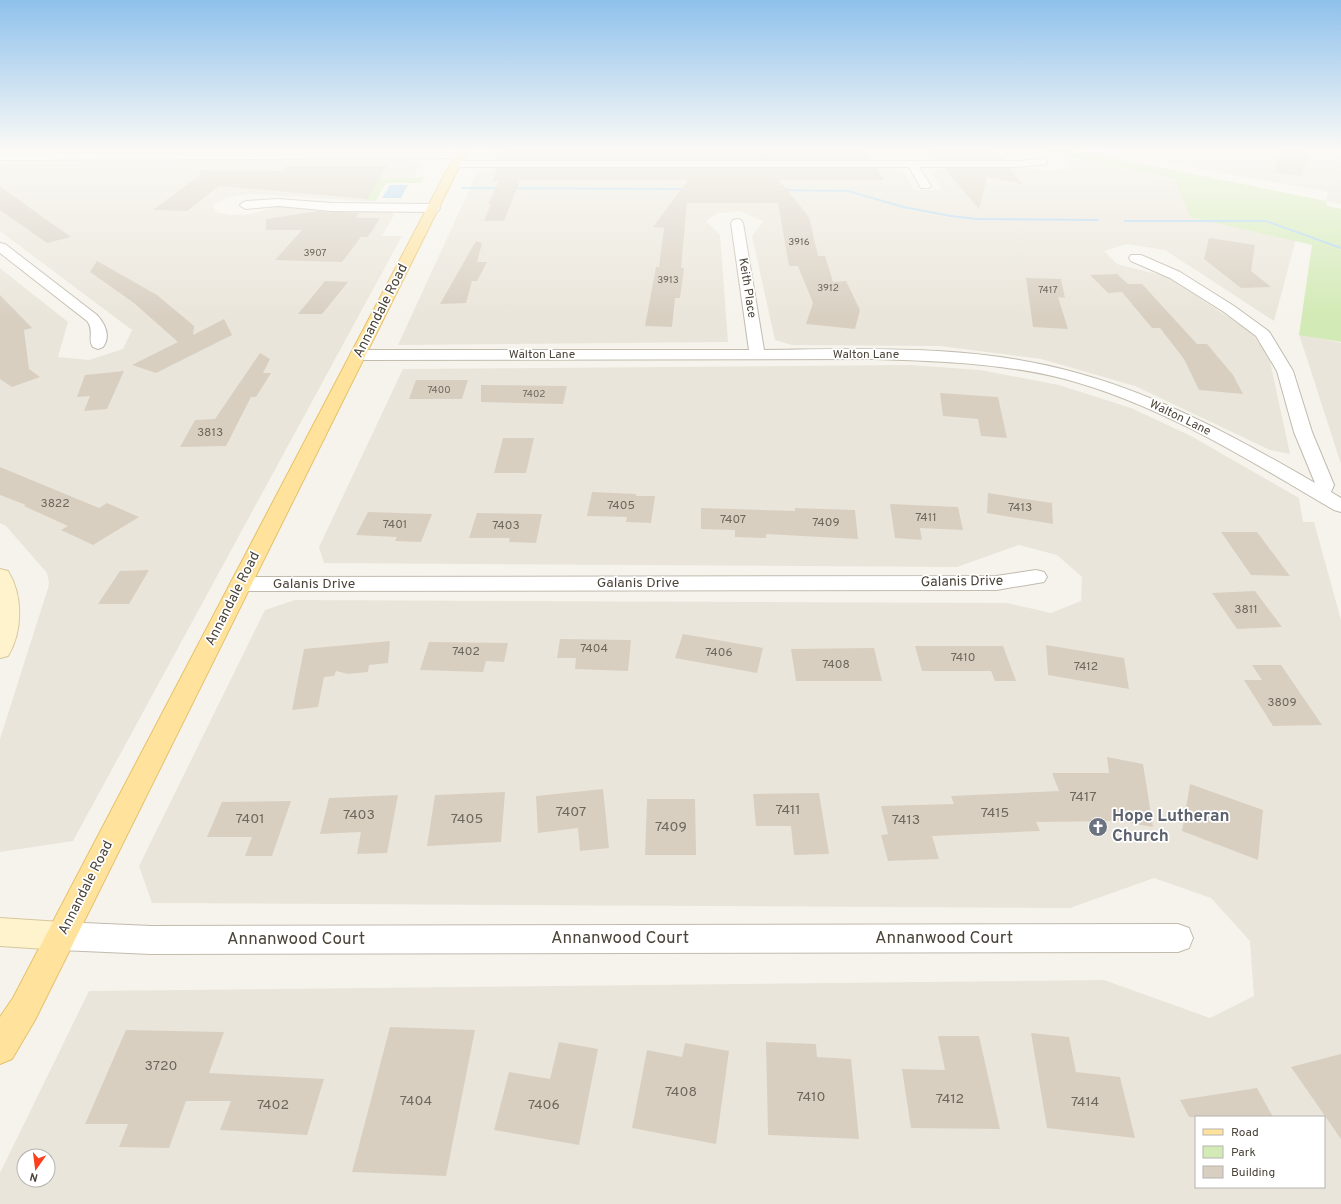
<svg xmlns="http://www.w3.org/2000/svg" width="1341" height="1204" viewBox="0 0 1341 1204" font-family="Overpass,sans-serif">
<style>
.residential{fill:#eae5da;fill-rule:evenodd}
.green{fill:#d2eab5}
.water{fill:#a9d4f2}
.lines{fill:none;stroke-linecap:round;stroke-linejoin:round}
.stream{fill:#a9d4f2;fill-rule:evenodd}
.building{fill:#d8cfc1}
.minor-casing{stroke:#c2bbae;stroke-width:2}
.secondary-casing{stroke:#d6c79b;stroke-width:2}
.primary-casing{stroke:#e6c16a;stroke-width:2}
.minor{fill:#fff;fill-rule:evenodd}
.secondary{fill:#fff3cd;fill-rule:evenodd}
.primary{fill:#ffe39c;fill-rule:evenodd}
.labels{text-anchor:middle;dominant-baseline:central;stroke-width:3.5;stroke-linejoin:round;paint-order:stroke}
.far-number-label{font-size:10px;fill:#6e675b}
.far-street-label{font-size:12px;fill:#4b4439;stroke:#fff}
.number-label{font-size:12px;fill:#6e675b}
.street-label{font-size:14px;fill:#4b4439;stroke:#fff}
.near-number-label{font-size:14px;fill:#6e675b}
.near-worship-label{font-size:17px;font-weight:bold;fill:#5b616d;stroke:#fff;text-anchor:start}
.near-street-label{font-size:17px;fill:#4b4439;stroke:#fff}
</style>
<rect width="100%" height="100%" fill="#f6f3ec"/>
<!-- residential -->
<g class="residential">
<path d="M0,149H449L447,152L24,153L0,155Z"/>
<path d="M486,149H1033L1285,204L1303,213L1274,321L1165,250L1127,244L1104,251L1117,264L1168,277L1252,333L1269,357L1290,454L1270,450L1135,386L1041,359L940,346L792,345L775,340L752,236L763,221L740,211L717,213L706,221L720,235L728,342L398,345L477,173L492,169L888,168L904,172L914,190H942L932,173L938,169L1023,168L1052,171L1066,168L1065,160L1038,154L998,160H499L484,156Z"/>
<path d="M1103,149H1341V204L1326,201L1328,192L1189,167Z"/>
<path d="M45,159L414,160L421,164L413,178H378L364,201L248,194L226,198L213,205L215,212L230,215L249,214L279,206L388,210L394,215L382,236H402L73,841L0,852V739L48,588L49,583L47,573L6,526L0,523V268L68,322L58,357L89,360L123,349L132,330L0,231V162Z"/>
<path d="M1299,334L1341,343V464Z"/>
<path d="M910,365L980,370L1059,385L1131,408L1191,436L1299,498L1303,522H1314L1341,620V1204H0V1173L89,991L1104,980L1210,1018L1254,996L1250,941L1211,898L1154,878L1070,908L152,903L139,866L265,610L295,600L1007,603L1051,613L1081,601L1082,577L1057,555L1019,545L957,567L324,563L319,547L403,369ZM1196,1117H1324V1187H1196ZM24,1156H48V1180H24Z"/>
</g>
<!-- green -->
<g class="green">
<path d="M1033,149H1069L1326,201L1327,206L1341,209V342L1299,335L1312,245L1190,217L1175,179Z"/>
<path d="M426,176L420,183H386L376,201H364L378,178H413Z"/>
</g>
<!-- water -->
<path class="water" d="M390,185H408L401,198H382Z"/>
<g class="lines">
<!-- stream -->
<g class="stream">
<path d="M462,187L690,188L692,189L690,190L461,189Z"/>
<path d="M778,189L848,190L904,206L951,215L977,218L1098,219L1100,220L1098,221L977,220L951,217L903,208L848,192L777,191Z"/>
<path d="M1124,220H1266L1341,247V249L1266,222H1124Z"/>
</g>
</g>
<!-- building -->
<g class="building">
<path d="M507,149H865L871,160H501Z"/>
<path d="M928,149H995L1003,160H937Z"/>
<path d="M1282,149H1310L1301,176L1274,172Z"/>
<path d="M287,166H387L367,199L219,186L187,211L153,210L200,175V170L282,171Z"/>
<path d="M497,168H877L884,180H779L809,217L818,256H825L833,282L846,281L860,310L855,329L806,324L813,303L798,266H789L778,203H687L681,268H684L680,298H675L672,327L645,326L656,267H659L664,228L653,227L688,180H520L504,221H484L491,204H488L499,181H493Z"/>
<path d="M944,168H1010L1022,184L987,177L979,209Z"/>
<path d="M0,186L41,216L71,237L47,243L0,210Z"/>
<path d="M318,211L359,213L356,218H380L368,237H361L342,262L275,260L302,230H266V219Z"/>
<path d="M1209,238L1255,245L1251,271L1271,287L1241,288L1204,259Z"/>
<path d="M476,241L482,243L477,262H487L477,281H472L466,303L440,304Z"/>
<path d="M97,261L157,295L194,326L193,335L224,319L232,335L156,373L132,365L178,342L134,303L90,272Z"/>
<path d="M1117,274L1128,284H1142L1197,344H1207L1233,375L1243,394L1199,390L1184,359L1160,328H1152L1122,292L1108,293L1090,275Z"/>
<path d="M1026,278L1061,279L1065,298L1058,297L1068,329L1033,327Z"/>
<path d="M325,281L348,282L322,314H298Z"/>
<path d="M0,295L32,328L24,330L29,369L40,377L12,387L0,379Z"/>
<path d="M260,353L270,359L263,373H271L256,397H251L226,446L180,447L195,420L215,419Z"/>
<path d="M124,371L107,409L84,411L90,396L77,397L85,375Z"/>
<path d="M416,380H468L462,399H409Z"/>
<path d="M481,385L567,386L563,404L481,402Z"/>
<path d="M940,393L998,397L1007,438L981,436L978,419L943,416Z"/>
<path d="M503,438H534L526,473H494Z"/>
<path d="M0,467L99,508L107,503L139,517L93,545L61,530L68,526L24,506L26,505L0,495Z"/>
<path d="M592,492L636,494V496H655L651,523L626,522L627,517L587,516Z"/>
<path d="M988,493L1052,503L1053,524L987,513Z"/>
<path d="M890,504L958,507L963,530L920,528L922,540L895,538Z"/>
<path d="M701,508L795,511V508L855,510L858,539L766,534V538L735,537V530L701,529Z"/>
<path d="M368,512L432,514L421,542L395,541L397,537L356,535Z"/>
<path d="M477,513L542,514L536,543L509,542L510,538H469Z"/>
<path d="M1221,532H1257L1290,576L1251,575Z"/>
<path d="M149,570L129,604H98L120,571Z"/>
<path d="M1255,591L1282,627L1237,629L1212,593Z"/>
<path d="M683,634L763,648L757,673L675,658Z"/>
<path d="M560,639L631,640L628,671L575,669L576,658H557Z"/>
<path d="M390,641L388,663L369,665L368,672L348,674L336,671L334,676L324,677L318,707L292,710L304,649Z"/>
<path d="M429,642L508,643L504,662L486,661L483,672L420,670Z"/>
<path d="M1046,645L1124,658L1129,689L1048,675Z"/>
<path d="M915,646H1003L1016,681H995L991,671H922Z"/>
<path d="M874,648L882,681H796L791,649Z"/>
<path d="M1252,665H1281L1322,725L1273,726L1244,680H1262Z"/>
<path d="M1107,757L1143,764L1153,827L1118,821L1036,822L1040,831L932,836L939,859L888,861L881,835L888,834L881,806L954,804L951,796L1059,791L1052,773H1109Z"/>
<path d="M1190,784L1263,810L1258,860L1182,831Z"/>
<path d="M603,789L609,848L580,851L578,828L538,833L536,796Z"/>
<path d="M505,792L501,842L427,846L435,795Z"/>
<path d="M819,793L829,854L794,855L791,826H756L753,794Z"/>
<path d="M398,795L387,853L357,854L361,832L320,834L329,798Z"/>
<path d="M647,799H695L696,855H645Z"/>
<path d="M291,801L272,856H245L252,837H207L222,802Z"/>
<path d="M390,1027L475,1030L446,1176L352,1172Z"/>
<path d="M126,1030L224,1032L209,1073L324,1079L307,1135L220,1130L231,1101H186L169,1148L119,1147L128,1124H85Z"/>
<path d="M1031,1033L1069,1037L1076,1072L1120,1077L1135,1138L1047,1128Z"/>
<path d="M938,1036H979L1000,1129L911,1128L902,1069L945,1070Z"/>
<path d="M559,1042L598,1049L579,1145L494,1130L509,1072L550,1079Z"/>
<path d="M766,1042L816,1044L817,1057L851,1059L859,1139L768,1135Z"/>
<path d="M685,1043L729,1051L716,1144L632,1128L647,1050L682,1057Z"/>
<path d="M1341,1054V1139L1291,1067Z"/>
<path d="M1257,1088L1273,1117H1189L1180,1100Z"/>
</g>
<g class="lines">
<defs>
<g id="minor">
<path d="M460,153L464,154L465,156L464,158L0,160V154Z"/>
<path d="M1042,159L1046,160L1047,162L1046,164L1019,167H919L931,186L929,188H921L909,167H456L451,164L456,161H1019Z"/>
<path d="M278,199L332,203L434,204L438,205L440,208L438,211L434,212L332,211L278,206L246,209L242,207L240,205L242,203L246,201Z"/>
<path d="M737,219L741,220L743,223L764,350C868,349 976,344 1077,373C1161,396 1239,439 1315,483L1294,432L1277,371L1256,336L1224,312L1170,278L1131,261L1129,258L1131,255H1141L1180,272L1234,306L1267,330L1270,333L1293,371L1312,432L1334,485L1331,492L1341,498V512L1334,510C1249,460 1162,405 1065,379C1003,363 937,361 873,359L358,360L352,358L350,355L352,352L358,350H749L731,223L733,220Z"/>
<path d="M0,243L5,244L97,315C105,324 111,336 103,347L98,349L93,347C87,340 95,331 87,321L0,253Z"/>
<path d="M1036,570L1044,572L1047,577L1044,582L996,590L241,591L233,589L230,584L233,579L241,577L996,576Z"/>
<path d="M61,922L151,926L1178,924L1189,928L1193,938L1189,948L1178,952L151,954L61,950L50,946L46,936L50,926Z"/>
</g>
<g id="secondary">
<path d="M0,569L8,571C23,595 23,631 8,656L0,658Z"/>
<path d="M0,918L61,922L72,926L76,936L72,946L61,950L0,946Z"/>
</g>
<path id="primary" d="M458,149H468L35,1020L12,1059L0,1064V1017L13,998Z"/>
</defs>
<!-- minor casing -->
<use href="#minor" class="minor-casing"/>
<!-- secondary casing -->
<use href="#secondary" class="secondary-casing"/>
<!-- primary casing -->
<use href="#primary" class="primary-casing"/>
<!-- minor -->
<use href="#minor" class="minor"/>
<!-- secondary -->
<use href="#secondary" class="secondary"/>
<!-- primary -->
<use href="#primary" class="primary"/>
</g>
<!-- sky -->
<linearGradient id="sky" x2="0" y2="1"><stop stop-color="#8fc1ec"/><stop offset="0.47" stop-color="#fbfaf6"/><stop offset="1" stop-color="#fbfaf6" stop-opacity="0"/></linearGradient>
<rect width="1341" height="318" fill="url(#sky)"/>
<!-- icons -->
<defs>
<symbol id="church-disc" viewBox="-11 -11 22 22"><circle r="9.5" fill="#6b7280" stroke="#fff"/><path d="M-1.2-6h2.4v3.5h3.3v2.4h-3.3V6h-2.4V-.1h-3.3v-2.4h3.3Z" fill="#fff"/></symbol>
</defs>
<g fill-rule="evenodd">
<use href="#church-disc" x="1087" y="816" width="22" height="22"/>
</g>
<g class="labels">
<!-- far-number labels -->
<g class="far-number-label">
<text x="799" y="242">3916</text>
<text x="315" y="253">3907</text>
<text x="668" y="280">3913</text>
<text x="828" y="288">3912</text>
<text x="1048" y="290">7417</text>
<text x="439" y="390">7400</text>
<text x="534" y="394">7402</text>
</g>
<!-- far-street labels -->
<g class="far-street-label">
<text transform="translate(747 288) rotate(81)">Keith Place</text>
<text x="542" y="355">Walton Lane</text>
<text x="866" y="355">Walton Lane</text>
<text transform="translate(1180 418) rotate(26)">Walton Lane</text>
</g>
<!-- number labels -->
<g class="number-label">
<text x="210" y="433">3813</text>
<text x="55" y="504">3822</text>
<text x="621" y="506">7405</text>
<text x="1020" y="508">7413</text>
<text x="926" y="518">7411</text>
<text x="733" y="520">7407</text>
<text x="826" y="523">7409</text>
<text x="395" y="525">7401</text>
<text x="506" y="526">7403</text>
<text x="1246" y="610">3811</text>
<text x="594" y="649">7404</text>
<text x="466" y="652">7402</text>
<text x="719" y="653">7406</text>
<text x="963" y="658">7410</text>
<text x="836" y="665">7408</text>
<text x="1086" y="667">7412</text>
<text x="1282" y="703">3809</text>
</g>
<!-- street labels -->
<g class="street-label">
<text transform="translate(381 311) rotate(-63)">Annandale Road</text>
<text transform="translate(962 582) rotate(-1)">Galanis Drive</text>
<text x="638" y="583">Galanis Drive</text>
<text x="314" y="584">Galanis Drive</text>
<text transform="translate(233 599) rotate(-63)">Annandale Road</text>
<text transform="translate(86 888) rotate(-63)">Annandale Road</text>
</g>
<!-- near-number labels -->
<g class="near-number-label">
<text x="1083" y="797">7417</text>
<text x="788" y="810">7411</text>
<text x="571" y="812">7407</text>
<text x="995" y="813">7415</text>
<text x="359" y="815">7403</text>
<text x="250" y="819">7401</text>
<text x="467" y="819">7405</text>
<text x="906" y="820">7413</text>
<text x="671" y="827">7409</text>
<text x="161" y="1066">3720</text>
<text x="681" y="1092">7408</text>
<text x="811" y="1097">7410</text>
<text x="950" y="1099">7412</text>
<text x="416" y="1101">7404</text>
<text x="1085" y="1102">7414</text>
<text x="273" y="1105">7402</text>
<text x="544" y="1105">7406</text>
</g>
<!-- near-worship labels -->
<g class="near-worship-label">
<text x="1112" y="817">Hope Lutheran<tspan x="1112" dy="20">Church</tspan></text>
</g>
<!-- near-street labels -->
<g class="near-street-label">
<text x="620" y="939">Annanwood Court</text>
<text x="944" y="939">Annanwood Court</text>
<text x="296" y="940">Annanwood Court</text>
</g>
</g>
<!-- legend -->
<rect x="1195" y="1116" width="130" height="72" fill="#ffffff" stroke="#b7b4b0"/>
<rect x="1203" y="1129" width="20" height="6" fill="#ffe39c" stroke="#b7b4b0"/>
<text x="1231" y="1136" font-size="12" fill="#4b4439">Road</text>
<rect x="1203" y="1146" width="20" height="12" fill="#d2eab5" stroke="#b7b4b0"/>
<text x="1231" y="1156" font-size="12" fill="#4b4439">Park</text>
<rect x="1203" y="1166" width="20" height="12" fill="#d8cfc1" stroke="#b7b4b0"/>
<text x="1231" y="1176" font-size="12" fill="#4b4439">Building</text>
<!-- north arrow -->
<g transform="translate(36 1168) rotate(194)"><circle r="19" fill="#ffffff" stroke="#b7b4b0"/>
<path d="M0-3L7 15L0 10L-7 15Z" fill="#fc3f1d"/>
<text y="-6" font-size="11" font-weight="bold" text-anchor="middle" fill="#4b4439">N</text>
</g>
</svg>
